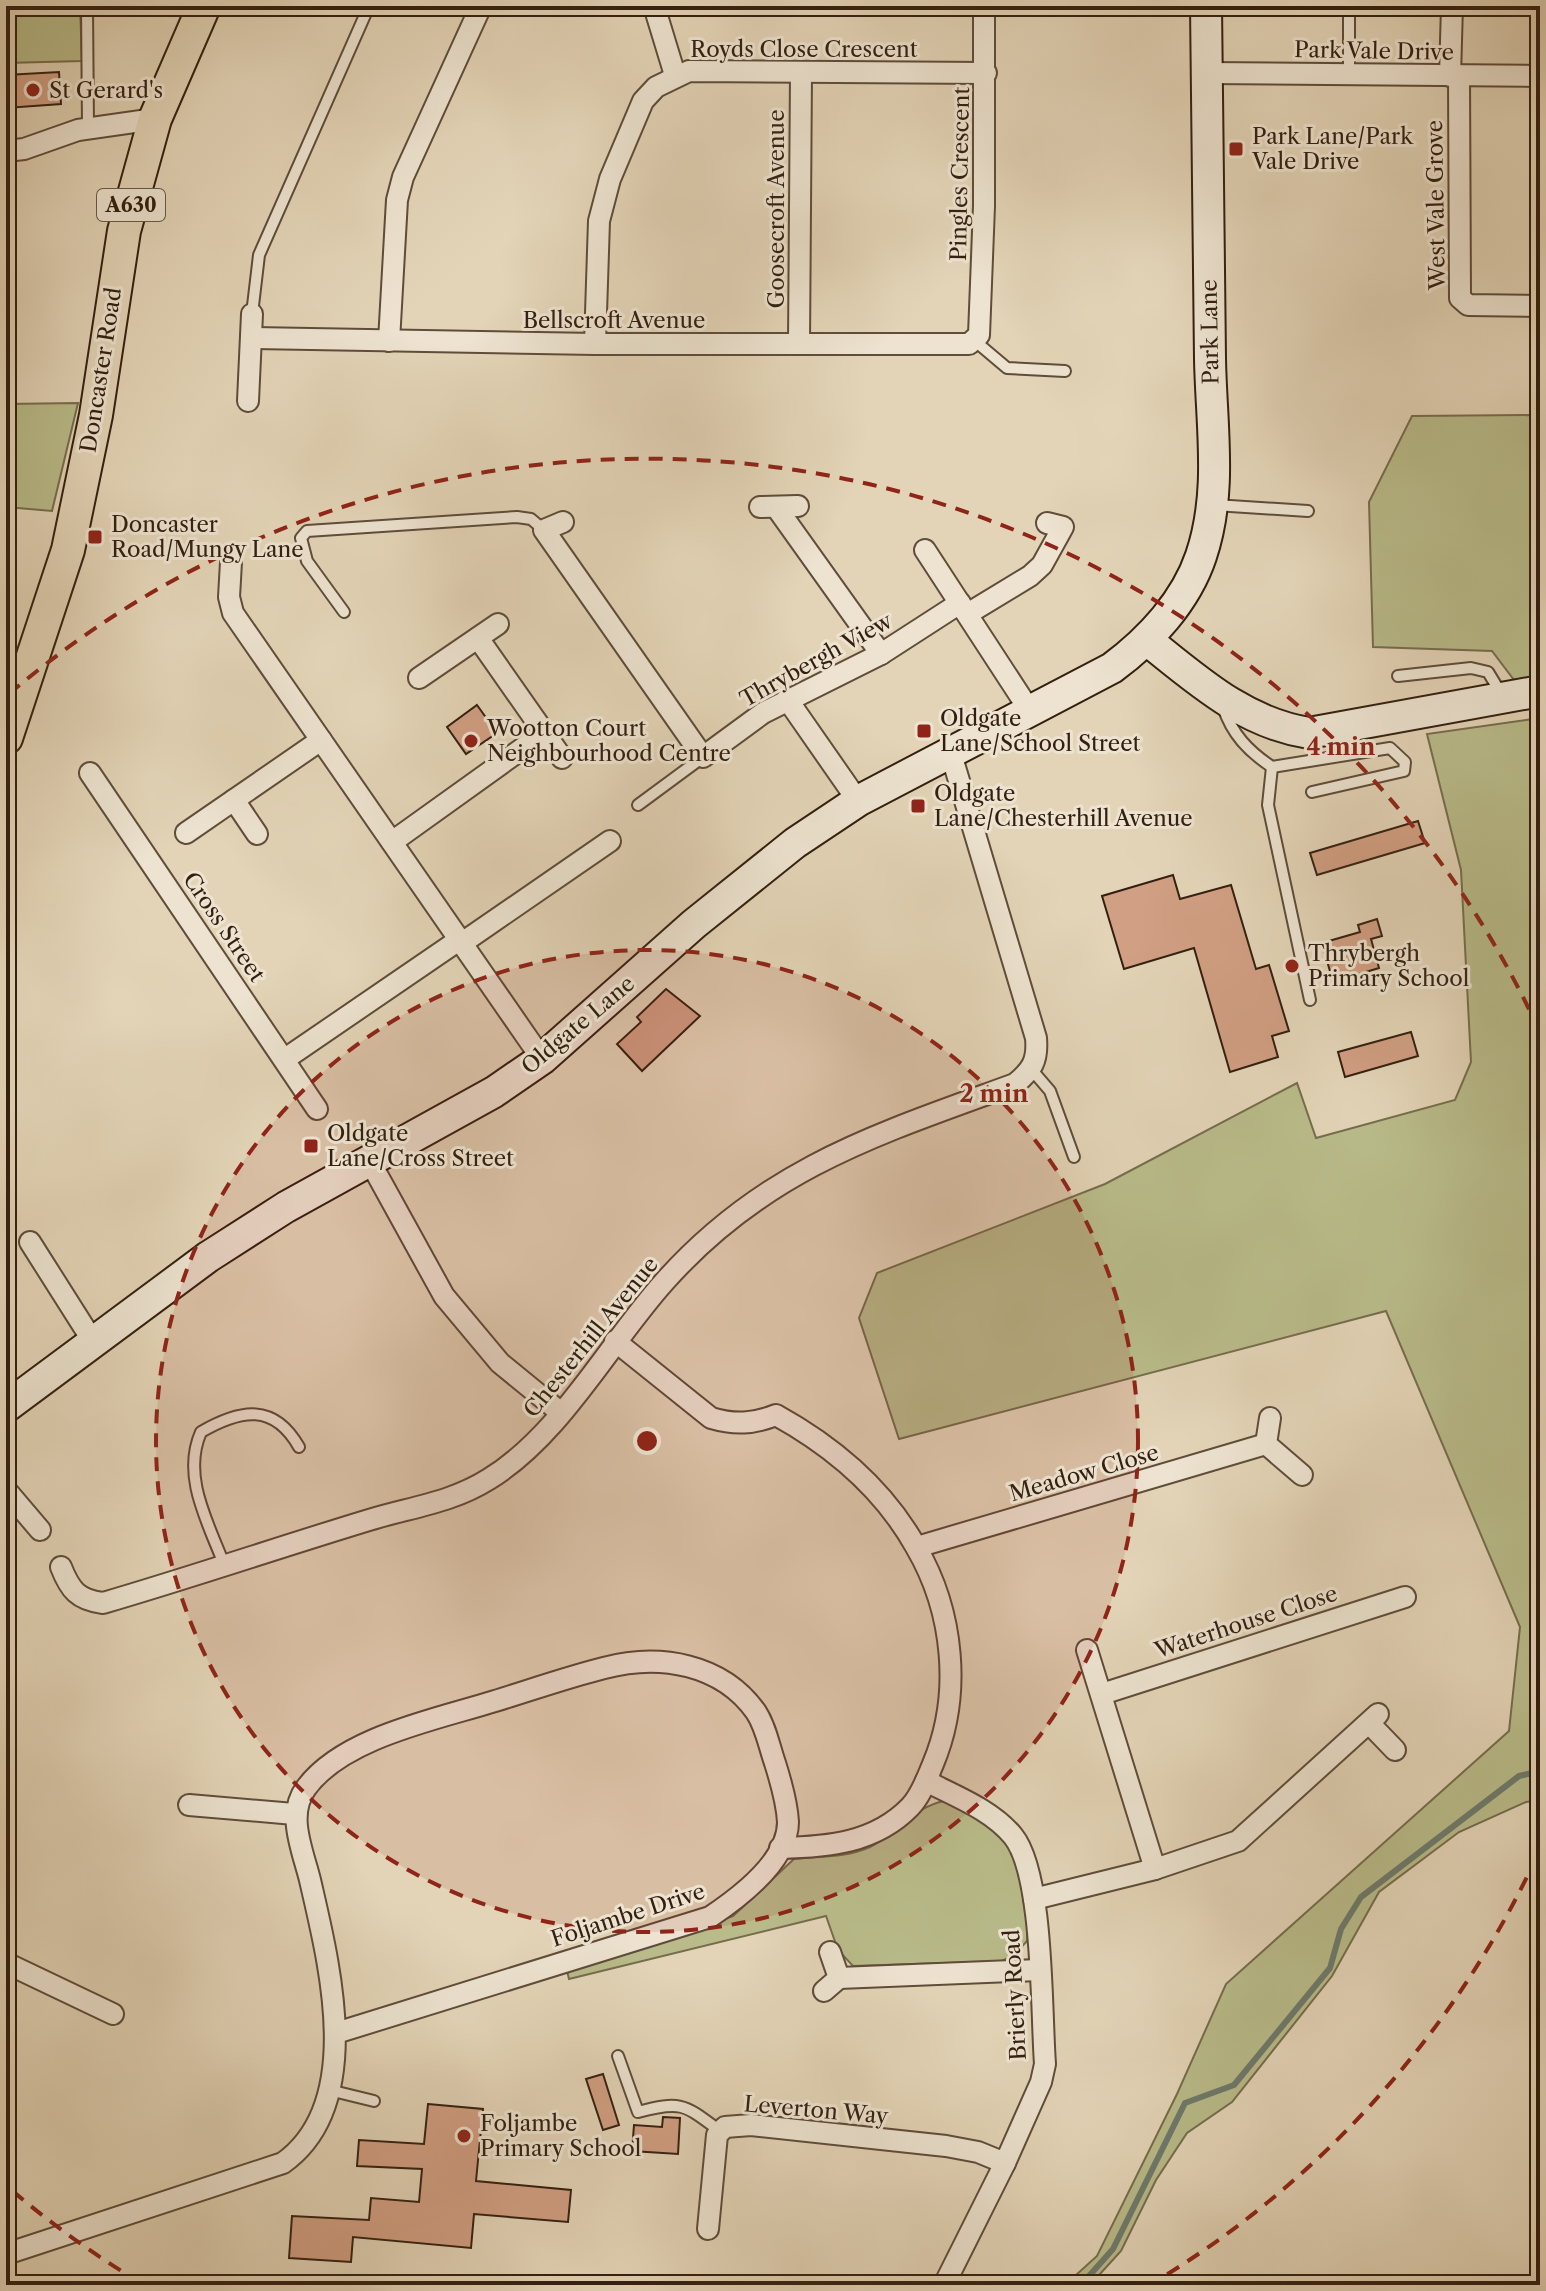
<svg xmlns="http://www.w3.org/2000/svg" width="1546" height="2291" viewBox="0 0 1546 2291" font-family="'Libre Caslon Text',serif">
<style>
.green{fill:#b9bb8a;stroke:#766d4d;stroke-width:2}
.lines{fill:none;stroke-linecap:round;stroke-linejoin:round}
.stream{stroke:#6e7b6c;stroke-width:6}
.building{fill:#d19f83;stroke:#331f10;stroke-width:2}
.lane-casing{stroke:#5f4c3a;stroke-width:14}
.street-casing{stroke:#5f4c3a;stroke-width:24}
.secondary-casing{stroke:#331f10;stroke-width:34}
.primary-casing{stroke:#331f10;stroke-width:36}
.lane{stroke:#ede3d0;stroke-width:10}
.street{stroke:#ede3d0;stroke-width:20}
.secondary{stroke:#ede3d0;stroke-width:30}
.primary{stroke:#e3d4b7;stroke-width:32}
.ring{fill:none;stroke:#8f2418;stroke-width:4;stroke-dasharray:14 10}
.poi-dot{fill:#8f2418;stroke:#ede3d0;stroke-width:3}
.labels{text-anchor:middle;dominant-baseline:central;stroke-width:6;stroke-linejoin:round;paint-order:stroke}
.shield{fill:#ede3d0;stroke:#6b5a4a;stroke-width:2}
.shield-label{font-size:20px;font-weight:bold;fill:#331f10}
.street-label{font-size:22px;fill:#331f10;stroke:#ede3d0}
.poi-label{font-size:22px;fill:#331f10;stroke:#ede3d0;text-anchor:start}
.centre{fill:#8f2418;stroke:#ede3d0;stroke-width:4}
.ring-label{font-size:24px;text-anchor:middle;font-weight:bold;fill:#8f2418;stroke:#ede3d0;stroke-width:6;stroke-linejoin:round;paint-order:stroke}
</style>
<rect width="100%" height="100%" fill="#e3d4b7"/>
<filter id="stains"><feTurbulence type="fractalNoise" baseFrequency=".0025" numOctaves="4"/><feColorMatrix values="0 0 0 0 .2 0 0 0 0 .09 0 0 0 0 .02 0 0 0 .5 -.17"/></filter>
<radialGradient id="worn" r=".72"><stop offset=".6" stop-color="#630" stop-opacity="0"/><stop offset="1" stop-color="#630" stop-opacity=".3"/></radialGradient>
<!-- green -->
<g class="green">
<path d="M6,6H80L82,61L6,63Z"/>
<path d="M78,403L52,511L6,507V404Z"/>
<path d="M1540,415V677L1514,680L1492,651L1373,647L1369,502L1412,416Z"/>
<path d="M1540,718V1800L1526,1802L1459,1832L1379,1892L1332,1976L1232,2102L1187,2133L1156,2180L1121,2251L1090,2285H1065L1097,2256L1177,2094L1226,1984L1509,1731L1520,1627L1386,1311L899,1439L859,1318L877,1273L1105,1184L1297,1083L1316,1138L1455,1100L1471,1062L1461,870L1427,734Z"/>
<path d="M945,1801C1013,1822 1031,1875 1027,1941L1014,1955L1002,1961L853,1966L838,1950L826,1916L569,1979L567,1971L733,1916L794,1859C820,1856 845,1858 870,1847C897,1834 914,1806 945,1801Z"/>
</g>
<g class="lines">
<!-- stream -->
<path class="stream" d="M1081,2285L1113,2249L1185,2103L1234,2085L1330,1968L1341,1929L1361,1897L1519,1776L1540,1771"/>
</g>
<!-- building -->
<g class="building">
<path d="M59,72L61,104L6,108V75Z"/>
<path d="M477,705L497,733L466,754L447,727Z"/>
<path d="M1418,821L1425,843L1317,875L1310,853Z"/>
<path d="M1173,875L1180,899L1231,885L1256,969L1269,965L1289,1031L1272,1036L1278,1057L1230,1072L1194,948L1124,969L1102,896Z"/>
<path d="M1377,919L1382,936L1371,939L1379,968L1333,982L1322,943L1360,932L1358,925Z"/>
<path d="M666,989L700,1016L642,1071L617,1044L641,1022L637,1017Z"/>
<path d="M1411,1032L1418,1056L1345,1077L1338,1052Z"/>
<path d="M603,2074L619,2125L603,2130L586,2079Z"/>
<path d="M428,2104L483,2109L476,2181L571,2190L568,2222L474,2214L471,2248L353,2237L351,2262L289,2258L292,2216L369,2220L371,2198L419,2202L422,2169L357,2166L359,2140L424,2144Z"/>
<path d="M663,2117L680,2118L678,2154L632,2151L634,2125L662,2127Z"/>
</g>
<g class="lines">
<defs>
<g id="lane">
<path d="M87,6L88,128"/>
<path d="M1349,75V6"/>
<path d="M252,314L259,255L369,6"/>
<path d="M975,341L1007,368L1065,371"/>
<path d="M1215,505L1308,511"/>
<path d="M344,612L307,561L301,538L307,531L517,517L531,519L544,530"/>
<path d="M1398,676L1471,668L1488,672L1502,695"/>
<path d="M1223,707C1232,734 1248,751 1272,767L1390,748L1405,762L1404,771L1312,792"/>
<path d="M1272,767L1268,805L1310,1000"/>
<path d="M638,805L703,757"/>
<path d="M1032,1070L1050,1091L1074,1157"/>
<path d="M225,1567C209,1524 181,1477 201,1432C241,1409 274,1403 299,1447"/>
<path d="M618,2056L638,2112C682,2100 685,2105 720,2131"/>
<path d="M329,2090L374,2101"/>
</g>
<g id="street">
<path d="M654,6L675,75"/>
<path d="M1207,73L1540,76"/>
<path d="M1450,76L1452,6"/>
<path d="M1459,76L1460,298L1468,305L1540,306"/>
<path d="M6,151L24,149L78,130L155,119"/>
<path d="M251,338L595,344H969L979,335L984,206V6"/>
<path d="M389,341L397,200L403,177L481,6"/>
<path d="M595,344L599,221L610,179L643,101L656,87L689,71L986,73"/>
<path d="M799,344L801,73"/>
<path d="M248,401L252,314"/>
<path d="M760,507L798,506"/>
<path d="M776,507L881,654"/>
<path d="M563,522L544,530L703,757L763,713L881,654L960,603"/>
<path d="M925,550L1030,711"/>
<path d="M231,562L229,597L233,613L542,1059"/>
<path d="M969,613L1030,576L1042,565L1063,527L1047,523"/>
<path d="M478,638L562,758"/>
<path d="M419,678L498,624"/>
<path d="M787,699L858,801"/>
<path d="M90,773L317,1109"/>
<path d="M234,800L257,834"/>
<path d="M186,833L321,740"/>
<path d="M392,842L544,733"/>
<path d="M462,943L610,841"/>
<path d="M285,1059L459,940"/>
<path d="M369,1160L444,1296L500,1363L560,1412"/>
<path d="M30,1242L94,1343"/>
<path d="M615,1341L711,1418C735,1425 753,1424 776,1415C834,1447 883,1488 916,1547C954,1612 962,1695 933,1764C927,1778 921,1796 910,1807C875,1843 828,1847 780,1848"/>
<path d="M1270,1418L1266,1444L1302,1475"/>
<path d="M6,1490L40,1530"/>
<path d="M917,1547L1266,1444"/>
<path d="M61,1567C70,1590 78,1600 103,1603C192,1577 280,1547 369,1520C411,1507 451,1503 489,1479C561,1435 609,1343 665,1281C766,1168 878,1134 1015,1084C1032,1070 1038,1061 1036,1038L951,754"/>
<path d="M1087,1650L1155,1869"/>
<path d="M1102,1694L1405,1597"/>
<path d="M1369,1723L1395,1750"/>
<path d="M926,1781C955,1796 992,1810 1013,1836C1044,1874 1041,2012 1045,2064L1041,2082L1005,2163L944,2285"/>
<path d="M189,1805L294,1814"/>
<path d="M1034,1899L1155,1869L1238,1841L1378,1714"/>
<path d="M6,1963L113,2014"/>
<path d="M839,1978L1038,1970"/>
<path d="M824,1991L839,1978L830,1952"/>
<path d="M708,2229L717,2135L725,2127L751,2125L946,2146L978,2152L1005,2163"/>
<path d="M6,2254L283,2163C366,2104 329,1963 310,1880C303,1851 286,1815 306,1788C343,1737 438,1719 495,1701C531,1690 568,1677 604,1668C660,1653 722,1664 756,1712C766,1727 769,1746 775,1763C781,1782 787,1802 788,1822C788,1861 740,1897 710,1917L336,2033"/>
</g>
<g id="secondary">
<path d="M1147,640C1197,680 1244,723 1309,733L1540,691"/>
<path d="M6,1407L208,1257L286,1207L494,1092L542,1059L694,924L795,843L858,801L1112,668C1150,640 1186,601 1201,556C1223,491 1211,424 1210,358C1209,240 1207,123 1206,6"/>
</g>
<path id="primary" d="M6,738L68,550L96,415L124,231L155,119L204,6"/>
</defs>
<!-- lane casing -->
<use href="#lane" class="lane-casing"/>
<!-- street casing -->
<use href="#street" class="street-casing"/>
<!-- secondary casing -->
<use href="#secondary" class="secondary-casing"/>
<!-- primary casing -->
<use href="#primary" class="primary-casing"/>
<!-- lane -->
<use href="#lane" class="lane"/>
<!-- street -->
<use href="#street" class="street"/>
<!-- secondary -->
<use href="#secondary" class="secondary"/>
<!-- primary -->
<use href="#primary" class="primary"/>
</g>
<!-- distance rings -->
<circle cx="647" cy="1441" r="491" fill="#8f2418" fill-opacity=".12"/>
<g class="ring">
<circle cx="647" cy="1441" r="491"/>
<path d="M1537 1856A982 982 0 0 1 1153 2283M141 2283A982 982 0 0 1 9 2188M9 694A982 982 0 0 1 1537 1026"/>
</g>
<!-- markers -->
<g class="poi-dot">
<circle cx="33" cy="90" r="8"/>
<rect x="1228" y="141" width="16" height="16" rx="4"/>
<rect x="87" y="529" width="16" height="16" rx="4"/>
<rect x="916" y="723" width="16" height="16" rx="4"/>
<circle cx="471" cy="741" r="8"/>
<rect x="910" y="798" width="16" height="16" rx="4"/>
<circle cx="1292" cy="966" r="8"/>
<rect x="303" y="1138" width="16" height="16" rx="4"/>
<circle cx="464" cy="2136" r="8"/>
</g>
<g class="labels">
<!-- shield labels -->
<rect class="shield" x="97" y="189" width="68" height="32" rx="6"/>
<g class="shield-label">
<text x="131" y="205">A630</text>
</g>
<!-- street labels -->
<g class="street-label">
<text x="804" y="49">Royds Close Crescent</text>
<text transform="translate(1374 51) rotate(1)">Park Vale Drive</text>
<text transform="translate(960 174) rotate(-89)">Pingles Crescent</text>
<text transform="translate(1436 205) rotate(-91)">West Vale Grove</text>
<text transform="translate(776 209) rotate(-90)">Goosecroft Avenue</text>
<text x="614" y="320">Bellscroft Avenue</text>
<text transform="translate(1210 332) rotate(-91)">Park Lane</text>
<text transform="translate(101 370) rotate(-81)">Doncaster Road</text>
<text transform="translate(816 660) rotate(-29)">Thrybergh View</text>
<text transform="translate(224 927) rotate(56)">Cross Street</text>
<text transform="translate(578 1025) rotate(-40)">Oldgate Lane</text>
<text transform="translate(591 1337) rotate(-51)">Chesterhill Avenue</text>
<text transform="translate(1084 1473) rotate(-16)">Meadow Close</text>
<text transform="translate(1246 1622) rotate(-18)">Waterhouse Close</text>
<text transform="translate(628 1915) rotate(-18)">Foljambe Drive</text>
<text transform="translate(1015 1995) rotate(-93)">Brierly Road</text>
<text transform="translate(816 2110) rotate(5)">Leverton Way</text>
</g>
<!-- poi labels -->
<g class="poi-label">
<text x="49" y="90">St Gerard's</text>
<text x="1252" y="136">Park Lane/Park<tspan x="1252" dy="25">Vale Drive</tspan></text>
<text x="111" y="524">Doncaster<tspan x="111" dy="25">Road/Mungy Lane</tspan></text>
<text x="940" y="718">Oldgate<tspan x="940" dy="25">Lane/School Street</tspan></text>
<text x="487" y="728">Wootton Court<tspan x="487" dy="25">Neighbourhood Centre</tspan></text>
<text x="934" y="793">Oldgate<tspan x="934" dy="25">Lane/Chesterhill Avenue</tspan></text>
<text x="1308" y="953">Thrybergh<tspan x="1308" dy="25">Primary School</tspan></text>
<text x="327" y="1133">Oldgate<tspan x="327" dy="25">Lane/Cross Street</tspan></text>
<text x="480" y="2123">Foljambe<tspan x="480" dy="25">Primary School</tspan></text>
</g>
</g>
<circle cx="647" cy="1441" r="12" class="centre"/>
<g class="ring-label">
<text x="1341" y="755">4 min</text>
<text x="994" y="1102">2 min</text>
</g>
<!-- margin -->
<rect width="1546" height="2291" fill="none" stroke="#e3d4b7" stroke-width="32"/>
<rect x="8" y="8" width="1530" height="2275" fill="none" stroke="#331f10" stroke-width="4"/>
<rect x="16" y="16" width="1514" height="2259" fill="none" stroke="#331f10" stroke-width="2"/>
<rect width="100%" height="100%" filter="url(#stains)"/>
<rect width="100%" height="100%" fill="url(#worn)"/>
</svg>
